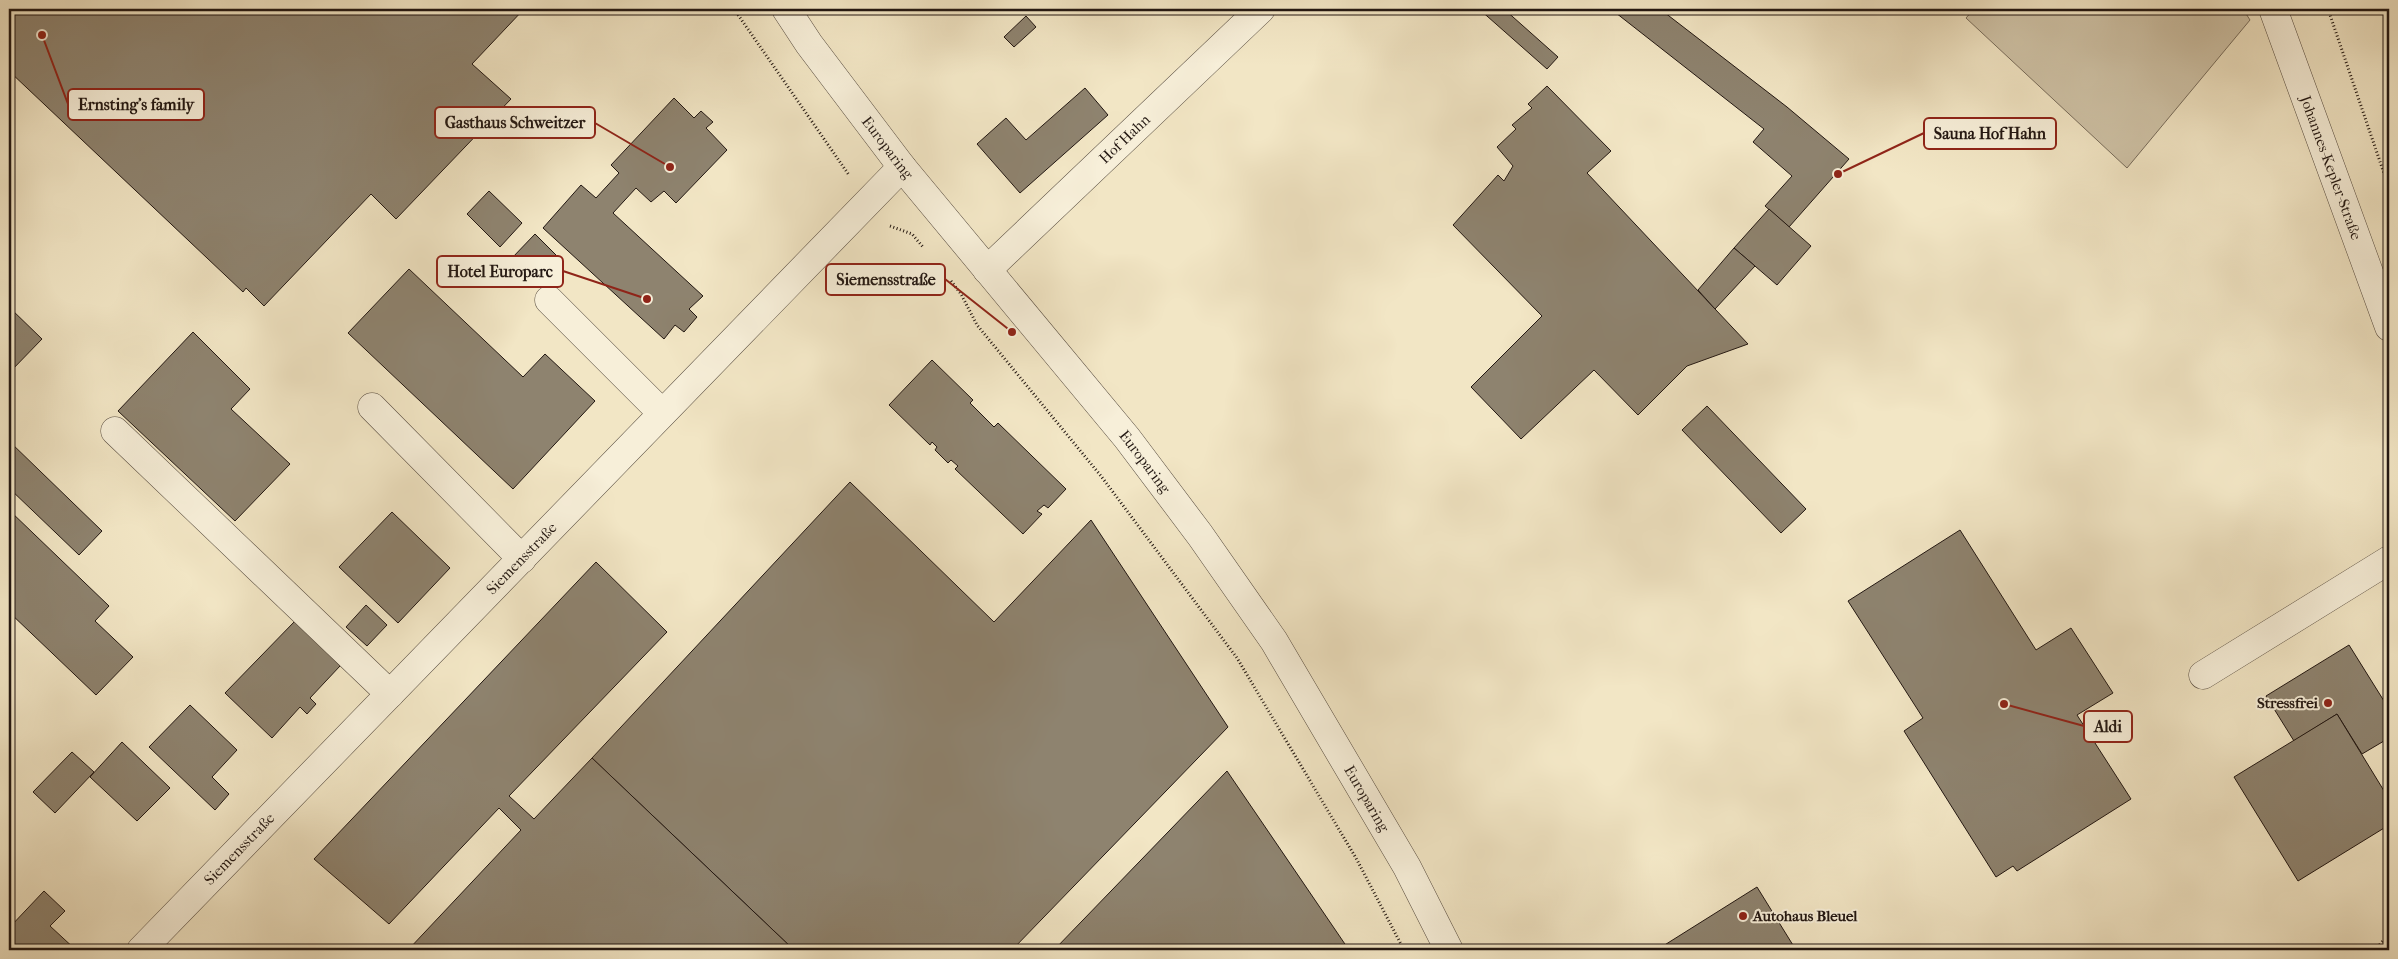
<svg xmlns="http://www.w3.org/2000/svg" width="2398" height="959" viewBox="0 0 2398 959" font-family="'IM FELL French Canon',serif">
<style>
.green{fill:#cfc3a7;stroke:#786d5c}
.building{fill:#8e836f;stroke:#221712}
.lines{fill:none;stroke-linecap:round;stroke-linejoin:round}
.minor-casing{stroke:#564b3f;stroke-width:29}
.path{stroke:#221712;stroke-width:3;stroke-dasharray:1 2.5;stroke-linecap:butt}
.minor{stroke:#f7efd9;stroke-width:28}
.poi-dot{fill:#8f2418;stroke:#f7efd9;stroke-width:2}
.labels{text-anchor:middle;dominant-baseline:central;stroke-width:4;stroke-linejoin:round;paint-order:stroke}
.street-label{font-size:15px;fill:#221712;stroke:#f7efd9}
.poi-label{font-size:15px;font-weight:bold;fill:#221712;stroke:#f7efd9;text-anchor:end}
.leader{fill:none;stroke:#8f2418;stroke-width:2}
.callout-dot{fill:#8f2418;stroke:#f7efd9;stroke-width:2}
.callout{fill:#f7efd9;stroke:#8f2418;stroke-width:2}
.callout-label{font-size:16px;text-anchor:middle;font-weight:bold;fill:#221712}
</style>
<rect width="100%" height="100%" fill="#f2e6c5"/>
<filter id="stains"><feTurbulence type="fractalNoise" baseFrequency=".004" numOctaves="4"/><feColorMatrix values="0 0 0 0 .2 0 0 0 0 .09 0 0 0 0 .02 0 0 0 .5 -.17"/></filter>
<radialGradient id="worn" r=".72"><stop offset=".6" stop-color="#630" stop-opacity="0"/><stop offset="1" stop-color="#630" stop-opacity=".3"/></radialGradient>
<!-- green -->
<path class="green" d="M1974,9H2243L2250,20L2127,168L1966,18Z"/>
<!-- building -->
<g class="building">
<path d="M9,9H524L472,64L511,99L396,219L371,194L264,306L246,288L243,292L9,71Z"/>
<path d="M1479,9H1504L1558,57L1547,69Z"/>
<path d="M1619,9H1660L1787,107L1849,159L1789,227L1765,206L1792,176L1753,142L1764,129L1616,13Z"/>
<path d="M1026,16L1036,27L1014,47L1004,37Z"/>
<path d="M1547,86L1611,151L1587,173L1748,344L1687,366L1638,415L1594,370L1521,439L1471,387L1542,316L1453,225L1498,175L1504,181L1513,166L1497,147L1516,129L1512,125L1532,108L1528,104Z"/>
<path d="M1085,88L1108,115L1020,193L977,144L1006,118L1026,140Z"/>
<path d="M674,98L694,118L701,111L713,122L706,128L727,150L676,203L664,191L651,202L636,188L613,213L703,296L689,309L697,317L684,332L675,325L664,339L543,228L581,185L596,198L619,173L611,165Z"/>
<path d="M489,191L522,223L500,247L467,214Z"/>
<path d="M1769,209L1811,246L1777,285L1734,248Z"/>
<path d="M535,234L556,255L535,279L512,258Z"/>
<path d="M1734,248L1755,266L1715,309L1698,290Z"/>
<path d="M409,269L523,377L545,354L595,401L513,489L348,333Z"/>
<path d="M9,307L42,339L9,373Z"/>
<path d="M193,332L250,389L231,409L290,464L235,521L118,411Z"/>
<path d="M932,360L973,400L970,403L994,427L998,423L1066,489L1048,508L1044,505L1037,511L1042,514L1023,534L955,469L958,466L951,460L948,463L935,450L937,447L932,442L930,445L889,405Z"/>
<path d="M1707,406L1806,509L1781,533L1682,430Z"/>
<path d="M9,441L102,531L79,555L9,488Z"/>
<path d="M850,482L994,622L1091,520L1228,727L1012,950H794L592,758Z"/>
<path d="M9,510L109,606L95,621L133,657L96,695L9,612Z"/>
<path d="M392,512L450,568L398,623L339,567Z"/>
<path d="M1960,530L2036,650L2071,628L2113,693L2077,715L2131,799L2017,871L2013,866L1996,877L1904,731L1923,718L1848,601Z"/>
<path d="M596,562L667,632L509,796L534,819L592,758L794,950H408L521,830L499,808L389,924L314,859Z"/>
<path d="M366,605L387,625L367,646L346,627Z"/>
<path d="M295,621L340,666L310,698L316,704L307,714L300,707L272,738L225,693Z"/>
<path d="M2349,645L2389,709V738L2362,754L2337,714L2294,741L2266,696Z"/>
<path d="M190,705L237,750L212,777L229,794L215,810L149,747Z"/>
<path d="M2337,714L2389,799V825L2298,881L2234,777Z"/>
<path d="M122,742L170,788L137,821L90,777Z"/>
<path d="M72,752L94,772L55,813L33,792Z"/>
<path d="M1227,771L1349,950H1054Z"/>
<path d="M1757,887L1796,950H1666L1663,946Z"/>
<path d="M44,891L65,911L50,926L76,950H9V928Z"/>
</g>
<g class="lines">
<defs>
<g id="minor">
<path id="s1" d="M786,9L809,44L902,167L1127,438L1200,535L1274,641L1407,867L1449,950"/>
<path id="s2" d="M2273,9L2389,327"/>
<path id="s3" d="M987,270L1261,9"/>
<path d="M549,300L662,413"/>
<path d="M372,407L522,559"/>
<path d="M115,431L390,694"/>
<path d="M2203,675L2389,560"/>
<path id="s4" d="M141,950L902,167"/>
</g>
</defs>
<!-- minor casing -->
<use href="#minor" class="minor-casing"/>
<!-- path -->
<g class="path">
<path d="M734,9L849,175"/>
<path d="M2328,9L2389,188"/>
<path d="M890,226L912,234L923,247"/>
<path d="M951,281L961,294L977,325L1101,476L1237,658L1356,858L1404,950"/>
<path d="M2375,950L2389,934"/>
</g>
<!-- minor -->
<use href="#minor" class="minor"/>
</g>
<!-- markers -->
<g class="poi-dot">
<circle cx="2328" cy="703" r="5"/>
<circle cx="1743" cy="916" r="5"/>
</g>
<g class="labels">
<!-- street labels -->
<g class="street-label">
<text stroke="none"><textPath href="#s3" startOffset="190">Hof Hahn</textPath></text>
<text stroke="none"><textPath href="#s1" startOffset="172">Europaring</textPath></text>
<text stroke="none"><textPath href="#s2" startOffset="169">Johannes-Kepler-Straße</textPath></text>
<text stroke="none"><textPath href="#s1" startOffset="578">Europaring</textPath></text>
<text stroke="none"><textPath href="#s4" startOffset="546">Siemensstraße</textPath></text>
<text stroke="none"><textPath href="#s1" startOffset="982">Europaring</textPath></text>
<text stroke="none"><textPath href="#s4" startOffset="141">Siemensstraße</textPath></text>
</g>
<!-- poi labels -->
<g class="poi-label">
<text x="2318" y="703">Stressfrei</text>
<text x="1753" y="916" text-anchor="start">Autohaus Bleuel</text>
</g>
</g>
<!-- callouts -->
<path class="leader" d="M42 35L68 104M670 167L595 123M1838 174L1924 133M647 299L563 271M1012 332L945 279M2004 704L2084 726"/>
<g class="callout-dot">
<circle cx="42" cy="35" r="5"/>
<circle cx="670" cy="167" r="5"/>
<circle cx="1838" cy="174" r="5"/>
<circle cx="647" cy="299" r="5"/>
<circle cx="1012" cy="332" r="5"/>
<circle cx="2004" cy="704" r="5"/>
</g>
<g class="callout">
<rect x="68" y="89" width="136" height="31" rx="5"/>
<rect x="435" y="107" width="160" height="31" rx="5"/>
<rect x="1924" y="118" width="132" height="31" rx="5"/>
<rect x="437" y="256" width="126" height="31" rx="5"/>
<rect x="826" y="264" width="119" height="31" rx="5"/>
<rect x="2084" y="711" width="48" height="31" rx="5"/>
</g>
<g class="callout-label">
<text x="136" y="110">Ernsting's family</text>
<text x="515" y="128">Gasthaus Schweitzer</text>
<text x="1990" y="139">Sauna Hof Hahn</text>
<text x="500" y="277">Hotel Europarc</text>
<text x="886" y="285">Siemensstraße</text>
<text x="2108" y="732">Aldi</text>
</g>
<!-- margin -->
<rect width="2398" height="959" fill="none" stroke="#f2e6c5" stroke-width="30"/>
<rect x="10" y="10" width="2378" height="939" fill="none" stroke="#221712" stroke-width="2.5"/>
<rect x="15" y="15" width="2368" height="929" fill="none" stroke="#221712"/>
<rect width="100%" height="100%" filter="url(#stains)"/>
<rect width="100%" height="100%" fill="url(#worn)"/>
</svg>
